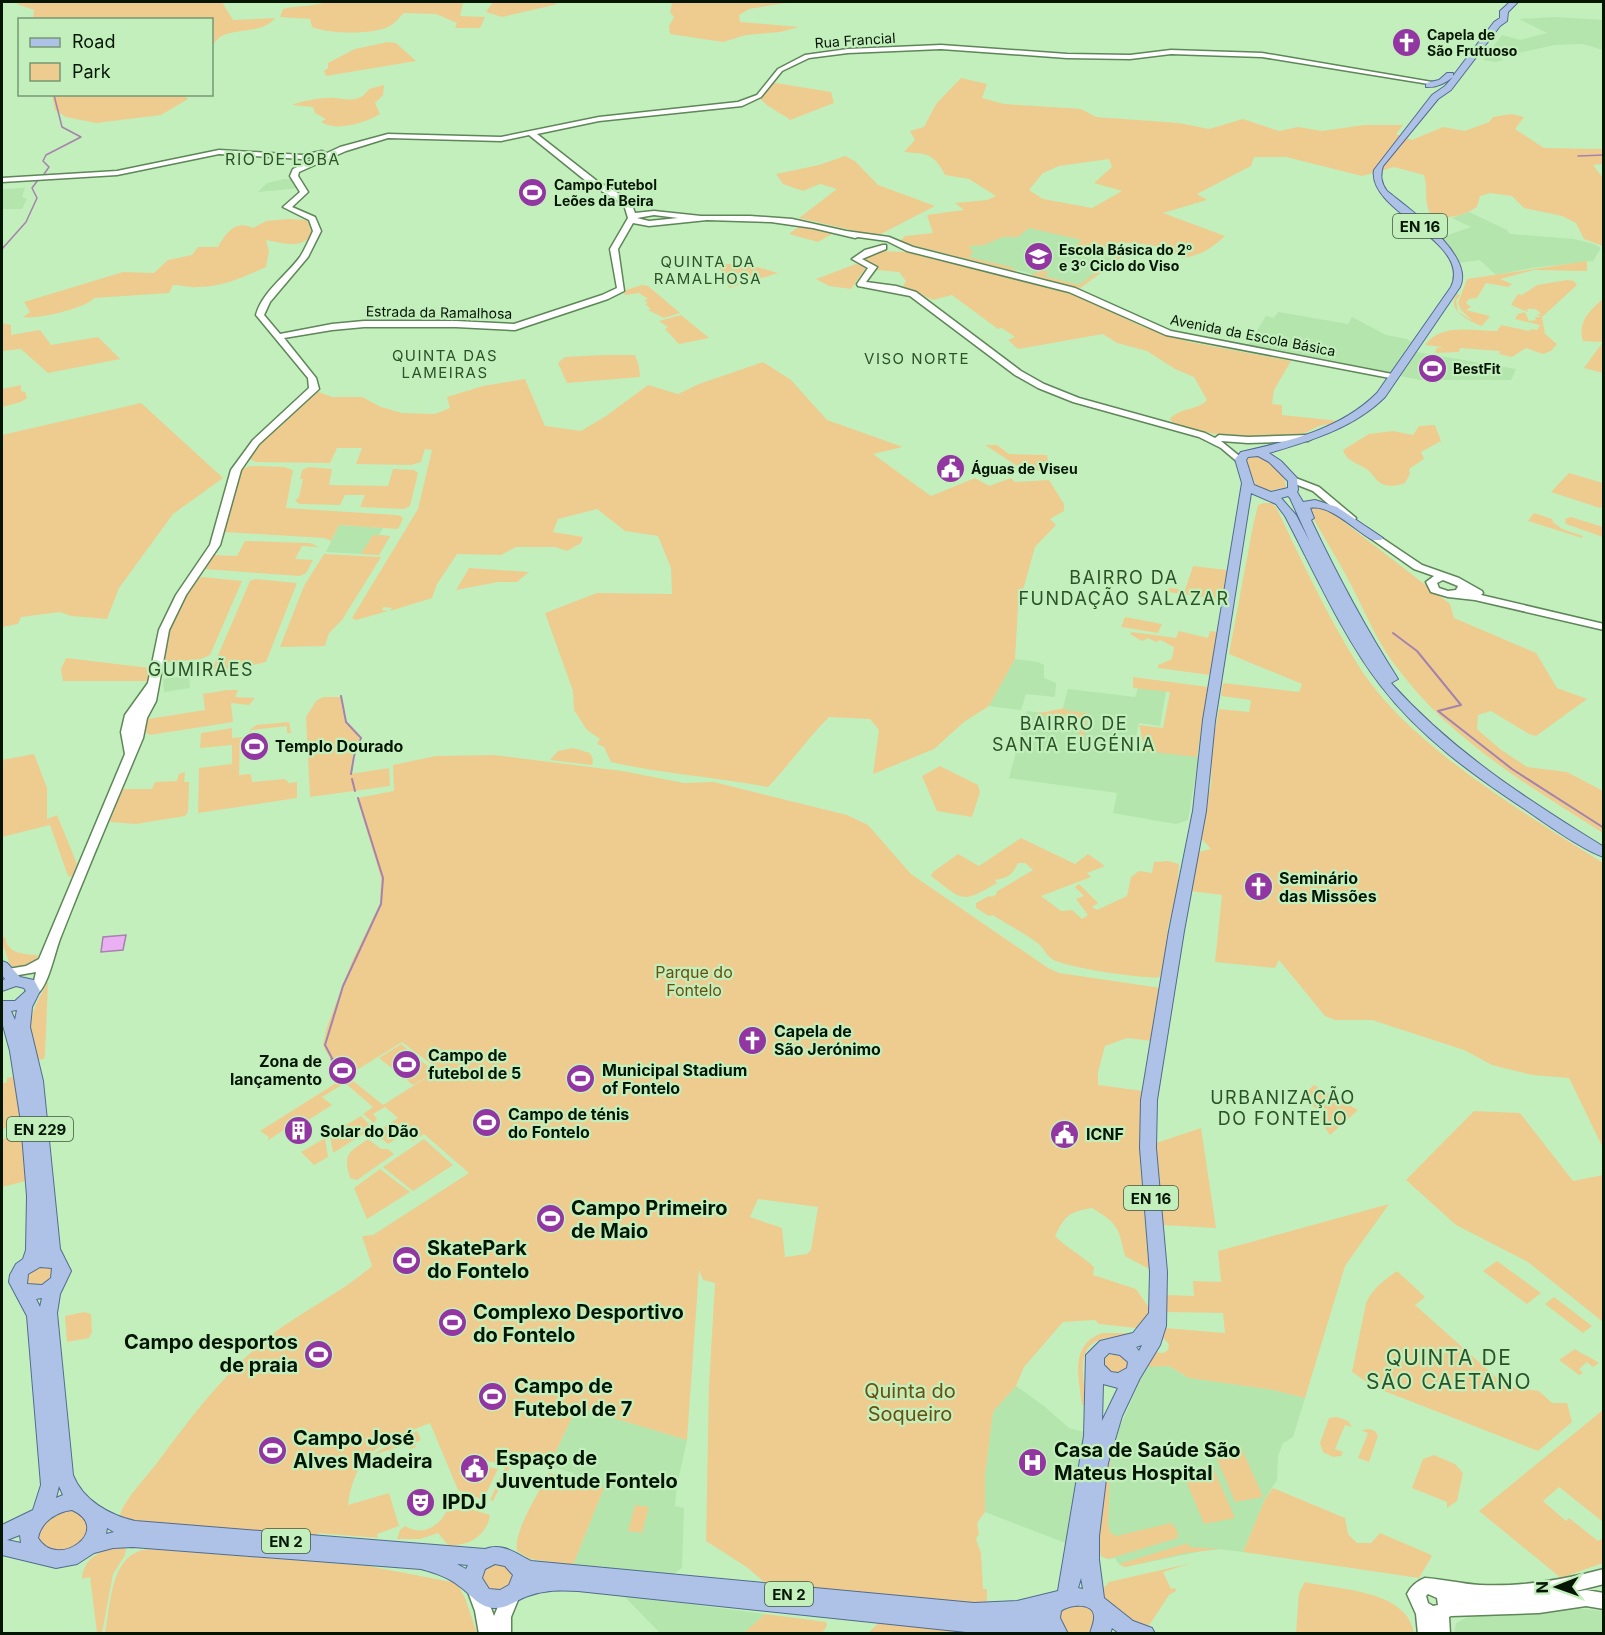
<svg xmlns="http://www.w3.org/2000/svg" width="1605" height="1635" viewBox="0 0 1605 1635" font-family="Inter,sans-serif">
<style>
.built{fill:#b3e5ad}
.green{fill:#eecc8f;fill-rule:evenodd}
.water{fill:#ebb0f4;stroke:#a682ac;stroke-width:1.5}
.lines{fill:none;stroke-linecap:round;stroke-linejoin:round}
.stream-far2{stroke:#a682ac;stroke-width:1.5}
.stream-far1{stroke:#a682ac;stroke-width:2}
.stream{stroke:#a682ac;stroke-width:3}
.secondary-casing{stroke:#5e8658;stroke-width:3}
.primary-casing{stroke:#506c8e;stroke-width:2}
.secondary{fill:#fff;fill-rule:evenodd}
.primary{fill:#aec2e8;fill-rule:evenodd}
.labels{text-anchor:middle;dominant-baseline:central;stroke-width:4.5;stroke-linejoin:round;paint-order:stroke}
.far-poi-label{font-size:14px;font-weight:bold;fill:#061605;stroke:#c3efbd;text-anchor:start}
.far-street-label{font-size:14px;fill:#061605;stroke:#c3efbd}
.shield{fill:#c3efbd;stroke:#3f573c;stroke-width:1.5}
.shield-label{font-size:15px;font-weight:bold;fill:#061605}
.far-neighbourhood-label{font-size:15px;letter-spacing:1.5px;fill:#2c5228;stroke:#c3efbd}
.far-quarter-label{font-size:16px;letter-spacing:1.5px;fill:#2c5228;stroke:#c3efbd}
.poi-label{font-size:16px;font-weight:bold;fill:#061605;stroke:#c3efbd;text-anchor:start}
.park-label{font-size:16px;fill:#6c4f0e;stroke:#c3efbd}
.neighbourhood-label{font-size:18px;letter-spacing:1.5px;fill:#2c5228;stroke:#c3efbd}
.near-poi-label{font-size:20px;font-weight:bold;fill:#061605;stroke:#c3efbd;text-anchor:start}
.near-park-label{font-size:20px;fill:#6c4f0e;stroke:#c3efbd}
.near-neighbourhood-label{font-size:21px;letter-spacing:1.5px;fill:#2c5228;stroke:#c3efbd}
</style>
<rect width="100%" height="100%" fill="#c3efbd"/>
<!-- built -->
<g class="built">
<path d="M1555,17L1603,20V50L1583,44L1554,45L1518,53L1521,55L1501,57L1503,60L1496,62L1483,60L1502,35L1520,40L1547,33L1519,19Z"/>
<path d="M284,179H292L300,188L258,192L267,183Z"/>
<path d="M25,188L22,197L27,199L22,209H2V189Z"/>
<path d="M1469,212L1507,230L1510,234L1574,239L1594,244L1601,248L1593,261L1531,268L1496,275L1480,260L1459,263L1437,239L1471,227L1452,218Z"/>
<path d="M1025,224L1111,243L1102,252L1122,257L1079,289L1025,272L954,256L970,243Z"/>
<path d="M1278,312L1348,324L1352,317L1386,335L1407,339L1411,342L1405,350L1516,369L1511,380H1420L1248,345L1266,316L1274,318Z"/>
<path d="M339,525L383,528L379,535L390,536L379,555L326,552Z"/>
<path d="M1015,659L1038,662L1044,665V678L1056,683L1055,697L1026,694L1021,710L989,706Z"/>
<path d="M189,675L190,688L164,692L163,679Z"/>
<path d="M1138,688L1166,691L1160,726L1139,723L1134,747L1199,756L1188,820L1176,824L1113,813L1117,793L1009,778L1027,711L1061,715L1068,689L1135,697Z"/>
<path d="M1151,1356L1189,1378L1273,1390L1305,1398L1293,1437L1283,1443L1278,1456L1277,1480L1265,1499L1243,1552L1219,1549L1202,1551L1125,1567L1119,1564L1115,1558L1108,1559L1101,1556L1102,1514L1111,1447Z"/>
<path d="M1016,1386L1044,1406L1069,1428L1084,1432L1068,1544L985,1512V1475L993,1412Z"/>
<path d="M577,1407L687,1440L677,1485L675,1506L684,1508L682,1568L673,1574L573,1565L604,1488L572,1479L574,1473L549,1466Z"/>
<path d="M624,1596L765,1614L744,1633H660Z"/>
<path d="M1571,1608L1603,1611V1633L1454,1634L1456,1623L1471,1615L1546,1613Z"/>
</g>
<!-- green -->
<g class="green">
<path d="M19,2H222L233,20L275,18C262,34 239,28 222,36C217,38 216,42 212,45V20L33,19L34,10L17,4Z"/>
<path d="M326,2H463L460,16L485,17L480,28H455L457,23L436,14L404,13C400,17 395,23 390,26C374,35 328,34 312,27L310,19L280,17L283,9C297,5 313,7 326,2Z"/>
<path d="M493,2H551L558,4L502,17L486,12Z"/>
<path d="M668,2H791L749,9L739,15L740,22L799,27L780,32L746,35L723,42L670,34L669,26L674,17L670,12L672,4Z"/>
<path d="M388,42L396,43L416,61L326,76L324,71L328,68V63L355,49Z"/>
<path d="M961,78L987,84L982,98L1004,104L1081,109L1096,117L1179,123L1209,129L1243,119L1279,131L1298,127L1322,131L1364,125H1403L1396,134L1412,140L1443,127L1465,131L1489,122L1493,117L1511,114L1524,117L1515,129L1544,148L1603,149V164L1593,165L1603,178V246L1584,239L1576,223L1562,216L1524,208L1512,196L1490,193L1480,196L1477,207C1462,217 1449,218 1432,217C1422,199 1429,193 1424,175L1394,167L1362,176L1286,157H1254L1251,166L1197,194L1207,200L1163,213L1225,236C1211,249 1201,255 1183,258C1161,243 1137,243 1111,243L1102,252L1122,257L1079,289L1031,275L1043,270L1049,272L1044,276L1079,285L1115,258L1095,253L1103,245L1088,257L1067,253L1082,240L1029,228L1018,237H1003L984,245L969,246L973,252L969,257L1011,267L1018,272L899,242L905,236L933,233L927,215L964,210L955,203L987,200L996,196L969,179L945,175C934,153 927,154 904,152L915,140L910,131L924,127L936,104ZM1109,159L1112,167L1094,183L1122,191L1092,208L1043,199L1029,190L1043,173L1059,166Z"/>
<path d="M770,82L831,92L834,103L790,120C781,112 764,107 759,96Z"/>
<path d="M384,85L383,95L375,103L380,114C365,123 337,132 321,122L326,119L315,113L313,107L292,105C301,101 325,97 335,98C349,100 361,102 369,89Z"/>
<path d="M182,94L188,99L161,115L96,123L66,117L55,110L52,95Z"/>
<path d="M845,156L855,161L878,185L935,206L877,236L799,218L837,189L820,184L803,191L783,184L776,174L819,165Z"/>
<path d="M288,219L307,220L312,233C304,250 282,243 266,240L269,251L266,267C243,277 223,287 197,287C189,288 181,285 173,285L169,293L94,298C88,308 34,320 23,317L30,312L24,302L123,272L154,273L168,260L192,255L198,247H218C225,235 235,219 253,228L266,221Z"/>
<path d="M800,226L832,234L818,242L789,234Z"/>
<path d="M881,251L906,252L1076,295L1141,326L1190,342L1291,361L1274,390L1272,404L1282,405V415L1339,421C1331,425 1325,424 1317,427C1310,430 1303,435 1296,436C1257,445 1211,435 1173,423L1170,419C1180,407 1197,411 1207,400L1194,377L1175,369L1147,351L1117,343L1103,334L1018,349L1008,340L1015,337L1002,328L998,329L952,295L933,300L903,286L906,281L899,272L876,270V265L864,260L865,257Z"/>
<path d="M1587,261V271L1534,270L1500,279L1512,284L1508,287L1486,283L1477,298L1469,299L1466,303L1471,307L1466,310L1490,316L1482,326C1468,321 1446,310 1457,294L1460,295L1456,301L1458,312L1473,321L1461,310L1458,303L1467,279Z"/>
<path d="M718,264H747L778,273L729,288Z"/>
<path d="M856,264L867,266L851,289L829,286L816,279Z"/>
<path d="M1567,280L1574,281L1577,285L1542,317L1545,334L1557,344L1551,351L1543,354L1526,348L1512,357L1499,354L1500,351L1460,348L1459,352L1437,353L1435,352L1437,348L1443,347L1425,345C1441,323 1472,331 1497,331L1501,325L1529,331L1531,329L1537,330L1540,325L1515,319L1518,314L1525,312L1529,321L1536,320L1535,317H1542L1536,315L1541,314C1538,309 1532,308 1527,309L1528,312L1511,305L1518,294L1522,295L1537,285Z"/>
<path d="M642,285L648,286L680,313L664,318L648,310L651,309L645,304L648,303L644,300L648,299L639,293L624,295L626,290Z"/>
<path d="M1603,299V373L1584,368L1603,342L1583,341C1577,322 1590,310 1603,299Z"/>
<path d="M681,315L709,338L679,344L665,329L668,327L659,321Z"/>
<path d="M2,323L11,325V335L40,330L51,345L98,337L120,359L48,373L21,349L2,351Z"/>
<path d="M603,355H635L639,366L640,377L567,383L558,363L565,357Z"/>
<path d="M763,362L791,380L827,420L903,447L873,454L931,496L975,478L989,486L1011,478L1015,482L1049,480L1064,504V511L1050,519L1056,525L1035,547L1018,608L1015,659L989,706L964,722L934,749L873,774L879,730L870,719L829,717C807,739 790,764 768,787C716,777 663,774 611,762L604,747L597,744L600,739L587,730L574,710L573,691L545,613L597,593L672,594L671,568L658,536L625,531L597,509L558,519L553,532L583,537L581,543L567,551L555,547H516L501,555L457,554L437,584L432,598L390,611L392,608L383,607L382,610L388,611L356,620L352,618L418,509L432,450L425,449L421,462L411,465L356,464L362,448H337L330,463L256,462L247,458L258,444L316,391L332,397H362L381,407L402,413L435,414L450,408L447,397L483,386L525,379L545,426L581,431L606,416L648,385L678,394L699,384Z"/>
<path d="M21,385V391L25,392L27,398L21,402L2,407V389Z"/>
<path d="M141,403L223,478L173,514L119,588L107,619L71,616L60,612L21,617L18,624L2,627V435Z"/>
<path d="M1435,425L1441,441L1421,452L1424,459L1409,469L1410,474L1405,483C1397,486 1390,487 1382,484C1376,481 1373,474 1369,471C1360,463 1347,463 1343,450L1369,434L1393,431L1413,435L1419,426Z"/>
<path d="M985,445H997L1009,454L1047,455L1050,470L1025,471Z"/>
<path d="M1253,456C1266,457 1286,474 1286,487L1269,491L1256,485L1246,461L1247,458Z"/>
<path d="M250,466L284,467L293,470L286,508L396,515L401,516L403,519L398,529L339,525L331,541L324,538L225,532L224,531L240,470Z"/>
<path d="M309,467L332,469L329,485L388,486L393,469L414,470L418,473L410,506L404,509L360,507L365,495H345L340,505L300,504L295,501L299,497L303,479H300L302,470Z"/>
<path d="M1569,473L1603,483V506L1600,508L1551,492Z"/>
<path d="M1264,503H1271L1276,507C1302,561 1328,618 1360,668C1409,745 1527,815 1603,863V1148L1569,1078L1532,1075L1492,1065L1464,1050L1372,1020H1335L1325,1016L1279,960L1275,968L1215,962L1222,895L1190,891L1198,852L1211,849L1200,837V823L1211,786L1212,746L1219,709L1249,712L1251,700L1221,696L1223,683L1299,692L1302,684L1229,654L1253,526L1258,505Z"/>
<path d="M1313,507L1326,508L1450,604L1454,618L1536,653L1557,688L1587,699L1536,736L1529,734L1491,711L1478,715L1477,729L1500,749L1527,767L1567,772L1603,791V833C1530,787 1451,740 1398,669C1377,643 1365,611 1349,581C1338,560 1325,539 1313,518L1310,508Z"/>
<path d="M1534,513L1552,519L1553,522L1562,529L1583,536L1582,538L1528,521Z"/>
<path d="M1571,517L1603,527V537L1566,524L1565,519Z"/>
<path d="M373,535L390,536L379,555L361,554Z"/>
<path d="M245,541L310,543L319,547L302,546L295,559L313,560L306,573L300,576L204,569L213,555L237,556Z"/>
<path d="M324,554L381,557L342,620L329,633L325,646L280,647L304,586Z"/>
<path d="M1193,566L1227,570L1222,597L1217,599L1161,591L1170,588L1185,590Z"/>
<path d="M469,568L529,572L517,582H498L456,590Z"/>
<path d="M202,577L242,581L210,655L201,659L160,663C164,640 180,587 202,577Z"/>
<path d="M255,579L297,583L266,662L240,668L214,670L213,667L250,581Z"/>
<path d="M1125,617L1162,624L1158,633L1121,627Z"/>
<path d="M1179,631L1208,638L1210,631L1218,632L1210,675L1158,668V665L1172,659L1174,647L1160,640L1156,642L1148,638L1142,641L1130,634L1132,632L1176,638Z"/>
<path d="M66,658L150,668L148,681H63L61,669Z"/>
<path d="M1133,677L1208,687L1197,757L1145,751L1139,725L1163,728L1170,692L1133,688Z"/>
<path d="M227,690H238L235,697L255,698L249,705L231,703L233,722L150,735L144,731L148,719L205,710L203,694Z"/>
<path d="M323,697H340L345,722L354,730L360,740L353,753L350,774L389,768L390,786L310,797L306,717L316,701Z"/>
<path d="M1066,708L1065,710L1090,714L1086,722L1084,740L1078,739L1082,721L1034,714Z"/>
<path d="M289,722L291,733H287V726L251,730V738L240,739L239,775L251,774L252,782L285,779L289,783L297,782V798L198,813L199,768L232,764V745L200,748L201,733L232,728V738L248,737L250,730L256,725Z"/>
<path d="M573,748L590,753L593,760L592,765L550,760L558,751Z"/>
<path d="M34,754L47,788V819L57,815L77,864L72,876L69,877L67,873L50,825L2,837V760Z"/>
<path d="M494,755L622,771L684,783L714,782L847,815L868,825L911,874L1048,968L1059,973L1161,988L1155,1007L1152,1041L1127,1038L1105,1046L1098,1072V1085L1143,1091L1140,1162L1149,1269L1125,1256C1118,1226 1118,1224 1092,1208C1068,1212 1065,1216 1055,1236C1067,1248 1081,1255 1094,1267L1093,1275L1136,1289L1150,1309L1145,1329L1099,1324L1095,1320L1063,1322L1024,1367L1016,1386L993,1412L985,1475V1512L977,1523L979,1534L976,1539L981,1553L983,1589H987V1606L804,1588V1584L789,1582L786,1586L766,1584L748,1568L706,1541L709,1385L715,1283L703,1280L699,1270L687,1440L577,1407L549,1466L514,1459L493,1501L490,1500L506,1465L467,1457L459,1474L483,1480L490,1467L498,1469L483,1500L458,1490L430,1423C382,1443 356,1450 348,1505L389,1493L399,1526L377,1534L378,1538L318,1533L316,1537L143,1524L120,1515C124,1500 147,1476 157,1463C191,1417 225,1372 270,1336C302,1311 341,1293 372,1266L362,1236L373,1235L469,1173L424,1134L413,1141L404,1134L388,1144L375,1133L398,1118L385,1107L373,1114L377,1119L374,1123L363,1114L373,1107L345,1083L322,1097L332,1105L294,1129L290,1126L267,1141L269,1137L260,1131L344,1078L337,1072L323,1045L327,1027L353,959L380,904L381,878L357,798L394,791L393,765L436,756ZM402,1042L439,1070L435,1072L401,1044L379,1058L413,1085L435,1072L383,1105L347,1076ZM758,1199L818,1207L811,1250L807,1254L785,1257L782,1228L750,1217Z"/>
<path d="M940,766L978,785L980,792L972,817L937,811L922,776Z"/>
<path d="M185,772L184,782H189V784L188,812L185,816L136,824L110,822L121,789H152L155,782L177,781L179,774Z"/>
<path d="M1021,838L1075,864L1088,854L1105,866L1087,873L1091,877L1041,896L1061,911L1072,910L1082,919L1088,915L1076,899L1084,896L1075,887L1079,884L1098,903L1092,907L1097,910L1127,896L1131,877L1139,871L1152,873L1154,862L1168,861L1179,864L1177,893L1167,931L1170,932L1160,977C1148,980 1062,967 1052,959C1047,956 1044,949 1040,945C1026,934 1008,925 993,915L989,916L976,908V903L989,896L992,897L997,894L996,892L1033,870L1025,863H1018C1012,876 1007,878 995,880L997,883C961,904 964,901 931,876L933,872L958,854L979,866Z"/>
<path d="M5,937C7,954 23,954 38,955L36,962L17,968L10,965L2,942V938Z"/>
<path d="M48,982L45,1055L44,1059L38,1060C27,1020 28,1018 48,982Z"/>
<path d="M15,1076L20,1125L2,1129V1084L7,1082V1078Z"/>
<path d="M1314,1085L1358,1110L1330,1135L1318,1118L1324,1113L1299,1098Z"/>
<path d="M1474,1111L1520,1113L1573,1181L1603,1175V1322L1528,1262L1456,1225L1406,1180Z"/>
<path d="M361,1116L373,1128L333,1153L330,1135Z"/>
<path d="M1201,1128L1216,1228L1162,1225L1156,1143Z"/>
<path d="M21,1135L26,1181L2,1187V1139Z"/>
<path d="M325,1138L328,1157L314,1165L301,1152Z"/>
<path d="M368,1139L381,1149H388L394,1154L357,1180L350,1178C343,1153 348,1153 368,1139Z"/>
<path d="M424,1139L453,1165L413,1191L383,1167Z"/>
<path d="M380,1169L410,1192L367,1219L354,1188Z"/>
<path d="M1389,1204L1345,1266L1305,1398L1273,1390L1189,1378L1169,1366L1146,1367L1153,1352L1163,1353L1168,1350L1169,1344L1161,1336L1165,1328L1225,1333L1223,1313L1167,1312L1166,1295L1194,1296L1193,1281L1221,1282L1218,1251Z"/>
<path d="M1497,1261L1541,1293L1527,1304L1483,1271Z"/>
<path d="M49,1266L53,1271L52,1278L41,1286L26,1282V1276L36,1267Z"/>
<path d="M1397,1271L1425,1297L1415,1305L1506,1386L1539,1391L1552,1403H1567L1572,1422L1538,1451L1374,1387L1352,1372L1366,1303C1373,1288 1384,1280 1397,1271Z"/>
<path d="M1554,1297L1592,1326L1583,1333L1545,1304Z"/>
<path d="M84,1312L91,1314L92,1332L89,1338L67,1342L65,1316Z"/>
<path d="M1102,1333H1129L1130,1336C1120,1337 1111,1336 1102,1339C1073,1347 1085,1383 1087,1405H1082C1079,1377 1069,1345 1102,1333Z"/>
<path d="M1575,1349C1583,1355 1591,1357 1599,1363L1593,1367L1587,1362L1579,1369L1583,1373L1579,1375L1559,1360Z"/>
<path d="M1112,1353L1127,1359L1128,1366L1121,1373L1113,1372L1104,1365V1359Z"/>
<path d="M1603,1410V1522L1559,1487L1543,1501L1566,1521L1569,1518L1598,1541L1601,1539L1603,1541V1563L1561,1578L1479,1511Z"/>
<path d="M1337,1417L1348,1421L1352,1427L1345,1425L1335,1449L1343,1452L1341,1456L1333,1457L1323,1452L1320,1443L1329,1418Z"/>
<path d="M1369,1429L1375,1431L1378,1436L1369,1462L1358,1458L1368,1433L1361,1430Z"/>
<path d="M417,1431L421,1440L415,1443L416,1447L410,1449L408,1444L373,1455L391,1443Z"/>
<path d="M1111,1447L1108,1524L1110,1532L1116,1536L1171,1523L1177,1530L1178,1538L1108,1559L1101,1556C1096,1538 1106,1467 1111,1447Z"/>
<path d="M1241,1447L1263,1497L1235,1502L1214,1452Z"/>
<path d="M1434,1455L1455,1464L1463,1473L1457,1501L1447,1508V1502L1412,1488L1423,1459Z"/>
<path d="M1212,1465L1235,1518L1204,1524L1182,1471Z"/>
<path d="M549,1473L604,1488L573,1565L530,1559L517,1551C513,1531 540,1491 549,1473Z"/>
<path d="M1273,1488L1345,1518L1348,1534L1357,1543H1371L1380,1533L1429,1554L1432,1556L1419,1578L1243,1552L1265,1499Z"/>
<path d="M635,1505L649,1507L642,1533L628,1531Z"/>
<path d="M467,1508L490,1515C487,1536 467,1547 448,1545L438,1533L420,1539H397L400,1530L405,1526C421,1536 438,1528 446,1512Z"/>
<path d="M73,1510L84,1516L90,1526L86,1540L68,1552C54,1550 37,1549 38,1530L54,1512Z"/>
<path d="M1188,1543L1189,1547L1219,1549L1186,1553L1125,1567L1119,1564Z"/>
<path d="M121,1546L126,1549L125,1555L113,1574L102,1633H97L90,1577L82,1579C83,1558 102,1549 121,1546Z"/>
<path d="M150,1549L368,1566L457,1583L465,1598L477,1633L105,1634C111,1604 110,1551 150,1549Z"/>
<path d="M491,1563L506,1564L515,1577L506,1591H490L480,1580L481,1571Z"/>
<path d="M1192,1563L1163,1572L1171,1589L1175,1588L1176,1591L1169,1595L1148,1627L1128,1619L1103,1596V1589L1109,1582Z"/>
<path d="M1305,1582C1340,1590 1407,1590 1414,1633H1296L1299,1593Z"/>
<path d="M1068,1603L1089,1606L1096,1615L1093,1630L1089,1633C1068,1634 1065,1635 1058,1614Z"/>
<path d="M765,1614L826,1622L827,1626L822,1633H744Z"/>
<path d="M880,1622L1002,1633L867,1634Z"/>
</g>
<!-- water -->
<path class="water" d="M126,935L123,950L101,952L103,937Z"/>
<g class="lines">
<!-- stream-far2 -->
<g class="stream-far2">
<path d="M1578,156L1604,155"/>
<path d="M42,177L49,167L43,161L46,155L81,137L62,127L54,95"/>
<path d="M2,249L26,222L37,198L32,188L38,180"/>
</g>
<!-- stream-far1 -->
<g class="stream-far1">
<path d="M1393,633L1417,651L1461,705L1438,711L1512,769L1604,828"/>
<path d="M341,696L346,722L361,738L354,756L351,774"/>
<path d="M352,779L355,791"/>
<path d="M333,1060L325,1045L343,986L381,904L383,878L358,798"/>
</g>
<!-- stream -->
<path class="stream" d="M332,1059L335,1064"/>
<defs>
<g id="secondary">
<path d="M941,45L1067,54L1130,55L1171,50L1262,53L1438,83L1435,85L1262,57L1171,54L1130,59L1067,58L941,49L848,53L809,58L782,71L761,97L742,106L599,121L537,134L597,181L630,200L635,213L654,211L701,216H750L792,219L846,231L889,237L913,247L1075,288L1171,331L1392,374L1395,375V379L1166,335L1069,292L907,251L887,241L858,237L855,238L813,228L771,222L707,220L649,226L633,223L618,249L624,291L608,299L515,330L456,327H364L332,330L284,338L316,378L319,389L259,444L241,470L220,545L186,595L169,630L156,701L147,718L143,738C115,805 86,872 60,939C55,952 48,987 37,994C34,996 32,995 28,994L26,991L34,981L36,972L7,977L2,976V970L26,966L39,959L125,754L121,732L125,715L148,683L159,630L176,595L210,545L231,470L253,440L309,388L308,378L256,315C262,292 286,276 300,257C305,249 309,240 313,231L309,220L283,207L300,192L290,176L293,169L340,147L388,134L501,137L599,117L738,102L757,95L778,69L805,55L848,49ZM529,135L591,185L617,200L625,208L628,218L610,249L617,288L602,295L514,324L456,321H364L332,324L280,334L264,315L270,302L308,257L321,231L315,217L292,207L308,192L298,176L299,172L346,151L388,138L501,141ZM654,215L678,218L649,221L637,218Z"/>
<path d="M219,150L302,155L322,151L326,153L302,159L219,154L117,175L2,182V178L117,171Z"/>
<path d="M883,245H886V249L862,259L877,267L866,282L896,286L916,292L1021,371L1044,384L1079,398L1205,433L1215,438L1219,435L1248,437L1308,435L1313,438L1308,441L1248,443L1221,441L1243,459V463L1240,464L1221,448L1199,437L1073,402L1038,388L1015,375L910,296L858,286L857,284L868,268L852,259L865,250Z"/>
<path d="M1293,477L1319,487L1356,518L1355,520H1347L1313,491L1290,482V478Z"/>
<path d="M1367,528L1422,565L1459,578L1482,591L1483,593L1481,595L1604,624V630L1475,600L1448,597L1431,592L1426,582L1434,576L1414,569L1363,533L1362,531ZM1443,580L1458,586L1456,590L1448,591L1439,588L1437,583Z"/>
<path d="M1604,1569V1584L1568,1593L1586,1590L1604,1593V1609L1586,1606L1539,1613L1451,1616L1449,1617L1450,1634H1418L1416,1614L1407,1594C1411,1586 1417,1581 1425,1578C1443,1579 1462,1584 1480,1585C1522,1587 1563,1580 1604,1569ZM1428,1594L1437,1598L1438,1605L1433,1606L1428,1603L1426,1596Z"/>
<path d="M477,1584L483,1587L494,1616L505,1590L511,1587L517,1590L520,1595L511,1617V1634H479L475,1611L468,1592L471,1587Z"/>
</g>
<path id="primary" d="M1510,2H1518L1508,12L1507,21L1500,26L1451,90L1438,99L1383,166C1380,176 1381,183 1387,191C1409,209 1475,255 1460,287L1385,397C1354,428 1310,441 1269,453L1281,461L1297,478L1298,490L1297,492L1303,502L1315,500L1337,507L1383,538L1381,540H1373C1355,531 1331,504 1310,508L1314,518L1311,520C1337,575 1366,629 1398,679L1391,683C1452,751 1526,799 1604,847V857C1586,852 1543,822 1526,810C1473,775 1420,737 1381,686C1343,637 1314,571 1285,516L1276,504L1251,493L1215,721L1206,811L1184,931L1157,1100L1156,1148L1167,1272L1166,1326L1160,1345L1140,1378L1122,1416L1108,1463L1099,1536V1560L1104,1598L1133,1621L1152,1628L1155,1634H1120L1112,1628L1110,1634H1090C1091,1629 1094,1623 1094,1618C1095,1602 1070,1604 1061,1611L1060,1618L1068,1634L966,1632L578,1591C560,1590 545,1590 528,1596C516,1600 507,1609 493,1608C477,1606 471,1594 459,1586C448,1577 435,1573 421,1569L133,1547L113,1548L94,1553L77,1564L56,1568L2,1555V1525L33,1510L41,1485L27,1316L9,1282L10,1275L16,1264L23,1259L26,1250L27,1196L21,1122L10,1051L2,1022V1001H15L26,991L24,988L16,986L2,991V981L5,979L2,975V961L7,963L20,977L34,980L40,991L32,1007L30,1027L43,1081L60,1249L71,1271L60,1294L57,1313L73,1475C83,1500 109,1515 135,1521L485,1549C503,1542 516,1554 531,1561L974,1603L1017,1601L1058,1591L1084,1436L1086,1355L1100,1341L1133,1333L1149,1313L1150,1272L1140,1148L1141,1100L1169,931L1193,811L1203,720L1242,483L1235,459L1241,452C1290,441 1341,429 1377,393L1451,287C1473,241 1367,212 1374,170L1432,95L1445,86L1453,77C1445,83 1437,88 1426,87V83L1439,80L1447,73H1453V76L1494,22L1500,18V11ZM1258,456L1269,462L1288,481V488L1271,492L1254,485L1246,460L1248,457ZM1288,496L1290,498L1310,542L1296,515L1281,498ZM17,1010L15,1020L11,1011ZM40,1267L52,1268L51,1278L42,1285L27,1284L28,1274ZM42,1298L40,1307L36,1299ZM1142,1345L1139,1351L1136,1347ZM1109,1353L1120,1355L1128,1362L1127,1368L1118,1373L1111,1372L1104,1365V1358ZM1103,1384L1118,1388L1102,1421ZM59,1486L63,1495L56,1498ZM72,1510C114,1529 58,1571 38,1538C41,1522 56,1512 72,1510ZM107,1528L114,1532L106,1534ZM20,1535L21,1543L7,1540ZM457,1564L468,1565L466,1569ZM495,1564L505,1566L513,1575L509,1585L500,1590L489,1589L482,1578L485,1569ZM1081,1578L1083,1589L1078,1588Z"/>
</defs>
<!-- secondary casing -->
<use href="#secondary" class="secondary-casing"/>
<!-- primary casing -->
<use href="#primary" class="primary-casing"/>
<!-- secondary -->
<use href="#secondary" class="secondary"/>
<!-- primary -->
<use href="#primary" class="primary"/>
</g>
<!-- icons -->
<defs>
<symbol id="church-disc" viewBox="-11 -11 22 22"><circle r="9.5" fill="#9236a1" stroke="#c3efbd"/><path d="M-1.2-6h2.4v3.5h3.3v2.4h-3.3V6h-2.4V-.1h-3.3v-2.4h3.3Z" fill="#fff"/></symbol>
<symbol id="stadium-disc" viewBox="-11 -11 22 22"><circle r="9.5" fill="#9236a1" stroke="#c3efbd"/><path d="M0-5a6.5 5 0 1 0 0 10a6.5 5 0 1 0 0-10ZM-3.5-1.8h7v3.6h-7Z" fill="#fff"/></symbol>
<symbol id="school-disc" viewBox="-11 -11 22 22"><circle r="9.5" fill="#9236a1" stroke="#c3efbd"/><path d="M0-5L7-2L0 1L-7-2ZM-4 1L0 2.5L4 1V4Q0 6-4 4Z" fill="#fff"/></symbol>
<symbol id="civic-disc" viewBox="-11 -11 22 22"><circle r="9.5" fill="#9236a1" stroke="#c3efbd"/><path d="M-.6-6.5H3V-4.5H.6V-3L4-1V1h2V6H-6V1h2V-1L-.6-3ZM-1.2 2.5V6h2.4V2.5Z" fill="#fff"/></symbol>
<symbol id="building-disc" viewBox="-11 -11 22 22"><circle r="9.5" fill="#9236a1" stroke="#c3efbd"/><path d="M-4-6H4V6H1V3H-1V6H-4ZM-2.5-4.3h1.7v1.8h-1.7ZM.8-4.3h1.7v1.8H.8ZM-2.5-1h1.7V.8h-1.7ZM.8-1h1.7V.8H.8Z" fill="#fff"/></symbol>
<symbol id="hospital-disc" viewBox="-11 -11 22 22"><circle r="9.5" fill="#9236a1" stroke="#c3efbd"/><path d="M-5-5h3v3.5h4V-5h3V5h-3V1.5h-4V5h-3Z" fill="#fff"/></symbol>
<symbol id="theatre-disc" viewBox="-11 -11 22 22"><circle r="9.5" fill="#9236a1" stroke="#c3efbd"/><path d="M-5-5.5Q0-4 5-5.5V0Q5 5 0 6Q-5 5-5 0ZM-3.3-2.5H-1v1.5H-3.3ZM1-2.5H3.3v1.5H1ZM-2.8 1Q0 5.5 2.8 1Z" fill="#fff"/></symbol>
</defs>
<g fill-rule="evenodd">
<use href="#church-disc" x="1390" y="26" width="33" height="33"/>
<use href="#stadium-disc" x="516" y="176" width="33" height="33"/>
<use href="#school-disc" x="1022" y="240" width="33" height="33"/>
<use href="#stadium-disc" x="1416" y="352" width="33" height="33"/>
<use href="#civic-disc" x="934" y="452" width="33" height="33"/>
<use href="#stadium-disc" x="238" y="730" width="33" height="33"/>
<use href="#church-disc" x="1242" y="870" width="33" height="33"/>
<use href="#church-disc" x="736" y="1024" width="33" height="33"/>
<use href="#stadium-disc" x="390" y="1048" width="33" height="33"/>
<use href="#stadium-disc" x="326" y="1054" width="33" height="33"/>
<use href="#stadium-disc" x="564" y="1062" width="33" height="33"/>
<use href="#stadium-disc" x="470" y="1106" width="33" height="33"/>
<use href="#building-disc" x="282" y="1114" width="33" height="33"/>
<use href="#civic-disc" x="1048" y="1118" width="33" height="33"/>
<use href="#stadium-disc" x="534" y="1202" width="33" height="33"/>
<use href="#stadium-disc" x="390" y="1244" width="33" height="33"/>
<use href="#stadium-disc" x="436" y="1306" width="33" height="33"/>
<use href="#stadium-disc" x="302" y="1338" width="33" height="33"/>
<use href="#stadium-disc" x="476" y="1380" width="33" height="33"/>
<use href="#stadium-disc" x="256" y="1434" width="33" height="33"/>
<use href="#hospital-disc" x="1016" y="1446" width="33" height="33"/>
<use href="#civic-disc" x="458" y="1452" width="33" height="33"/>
<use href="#theatre-disc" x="404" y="1486" width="33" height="33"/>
</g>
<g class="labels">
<!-- far-poi labels -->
<g class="far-poi-label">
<text x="1427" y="34">Capela de<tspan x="1427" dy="16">São Frutuoso</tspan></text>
<text x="554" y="184">Campo Futebol<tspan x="554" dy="16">Leões da Beira</tspan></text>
<text x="1059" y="249">Escola Básica do 2º<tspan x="1059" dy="16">e 3º Ciclo do Viso</tspan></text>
<text x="1453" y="368">BestFit</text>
<text x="971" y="468">Águas de Viseu</text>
</g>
<!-- far-street labels -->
<g class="far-street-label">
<text transform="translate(855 40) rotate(-4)">Rua Francial</text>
<text transform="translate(439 312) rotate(1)">Estrada da Ramalhosa</text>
<text transform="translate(1253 335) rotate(11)">Avenida da Escola Básica</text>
</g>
<!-- shield labels -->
<g class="shield">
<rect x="1393" y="214" width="54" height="24" rx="4.5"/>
<rect x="7" y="1117" width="66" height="24" rx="4.5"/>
<rect x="1124" y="1186" width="54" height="24" rx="4.5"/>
<rect x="262" y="1529" width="48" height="24" rx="4.5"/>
<rect x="765" y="1582" width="48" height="24" rx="4.5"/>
</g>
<g class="shield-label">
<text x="1420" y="226">EN 16</text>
<text x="40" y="1129">EN 229</text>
<text x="1151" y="1198">EN 16</text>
<text x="286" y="1541">EN 2</text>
<text x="789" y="1594">EN 2</text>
</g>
<!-- far-neighbourhood labels -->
<g class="far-neighbourhood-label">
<text x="708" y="261">QUINTA DA<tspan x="708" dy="17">RAMALHOSA</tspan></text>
<text x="445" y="355">QUINTA DAS<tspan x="445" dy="17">LAMEIRAS</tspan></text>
<text x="917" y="358">VISO NORTE</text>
</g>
<!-- far-quarter labels -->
<g class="far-quarter-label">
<text x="283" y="159">RIO DE LOBA</text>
</g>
<!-- poi labels -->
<g class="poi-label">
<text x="275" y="746">Templo Dourado</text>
<text x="1279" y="878">Seminário<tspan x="1279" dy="18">das Missões</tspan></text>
<text x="774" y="1031">Capela de<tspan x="774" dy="18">São Jerónimo</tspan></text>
<text x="428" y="1055">Campo de<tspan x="428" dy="18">futebol de 5</tspan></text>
<text x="322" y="1061" text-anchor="end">Zona de<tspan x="322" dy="18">lançamento</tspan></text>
<text x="602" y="1070">Municipal Stadium<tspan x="602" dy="18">of Fontelo</tspan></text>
<text x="508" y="1114">Campo de ténis<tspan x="508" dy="18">do Fontelo</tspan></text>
<text x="320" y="1131">Solar do Dão</text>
<text x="1086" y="1134">ICNF</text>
</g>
<!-- park labels -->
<g class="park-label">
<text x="694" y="972">Parque do<tspan x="694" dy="18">Fontelo</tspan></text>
</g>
<!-- neighbourhood labels -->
<g class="neighbourhood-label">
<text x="1124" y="577">BAIRRO DA<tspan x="1124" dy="21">FUNDAÇÃO SALAZAR</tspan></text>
<text x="201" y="669">GUMIRÃES</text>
<text x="1074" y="723">BAIRRO DE<tspan x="1074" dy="21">SANTA EUGÉNIA</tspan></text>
<text x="1283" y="1097">URBANIZAÇÃO<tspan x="1283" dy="21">DO FONTELO</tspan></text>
</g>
<!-- near-poi labels -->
<g class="near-poi-label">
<text x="571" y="1208">Campo Primeiro<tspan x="571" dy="23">de Maio</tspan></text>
<text x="427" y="1248">SkatePark<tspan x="427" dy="23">do Fontelo</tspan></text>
<text x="473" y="1312">Complexo Desportivo<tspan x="473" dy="23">do Fontelo</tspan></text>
<text x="298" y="1342" text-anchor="end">Campo desportos<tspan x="298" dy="23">de praia</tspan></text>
<text x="514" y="1386">Campo de<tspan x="514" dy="23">Futebol de 7</tspan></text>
<text x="293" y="1438">Campo José<tspan x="293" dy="23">Alves Madeira</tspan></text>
<text x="1054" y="1450">Casa de Saúde São<tspan x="1054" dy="23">Mateus Hospital</tspan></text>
<text x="496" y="1458">Espaço de<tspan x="496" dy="23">Juventude Fontelo</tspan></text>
<text x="442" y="1502">IPDJ</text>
</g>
<!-- near-park labels -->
<g class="near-park-label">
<text x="910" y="1391">Quinta do<tspan x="910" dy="23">Soqueiro</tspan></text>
</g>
<!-- near-neighbourhood labels -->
<g class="near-neighbourhood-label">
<text x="1449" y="1357">QUINTA DE<tspan x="1449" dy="24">SÃO CAETANO</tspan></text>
</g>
</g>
<!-- border -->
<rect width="1605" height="1635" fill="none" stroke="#061605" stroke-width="6"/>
<!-- legend -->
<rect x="18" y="18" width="195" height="78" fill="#c3efbd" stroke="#779873" stroke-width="1.5"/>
<rect x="30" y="38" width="30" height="9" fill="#aec2e8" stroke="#779873" stroke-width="1.5"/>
<text x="72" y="48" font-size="18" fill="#061605">Road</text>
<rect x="30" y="63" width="30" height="18" fill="#eecc8f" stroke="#779873" stroke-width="1.5"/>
<text x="72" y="78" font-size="18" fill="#061605">Park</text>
<!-- north arrow -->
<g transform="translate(1557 1587) rotate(269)" stroke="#c3efbd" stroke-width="4.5" paint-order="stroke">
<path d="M0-4.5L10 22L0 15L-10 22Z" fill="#061605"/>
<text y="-9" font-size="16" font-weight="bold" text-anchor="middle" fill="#061605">N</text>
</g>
</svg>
